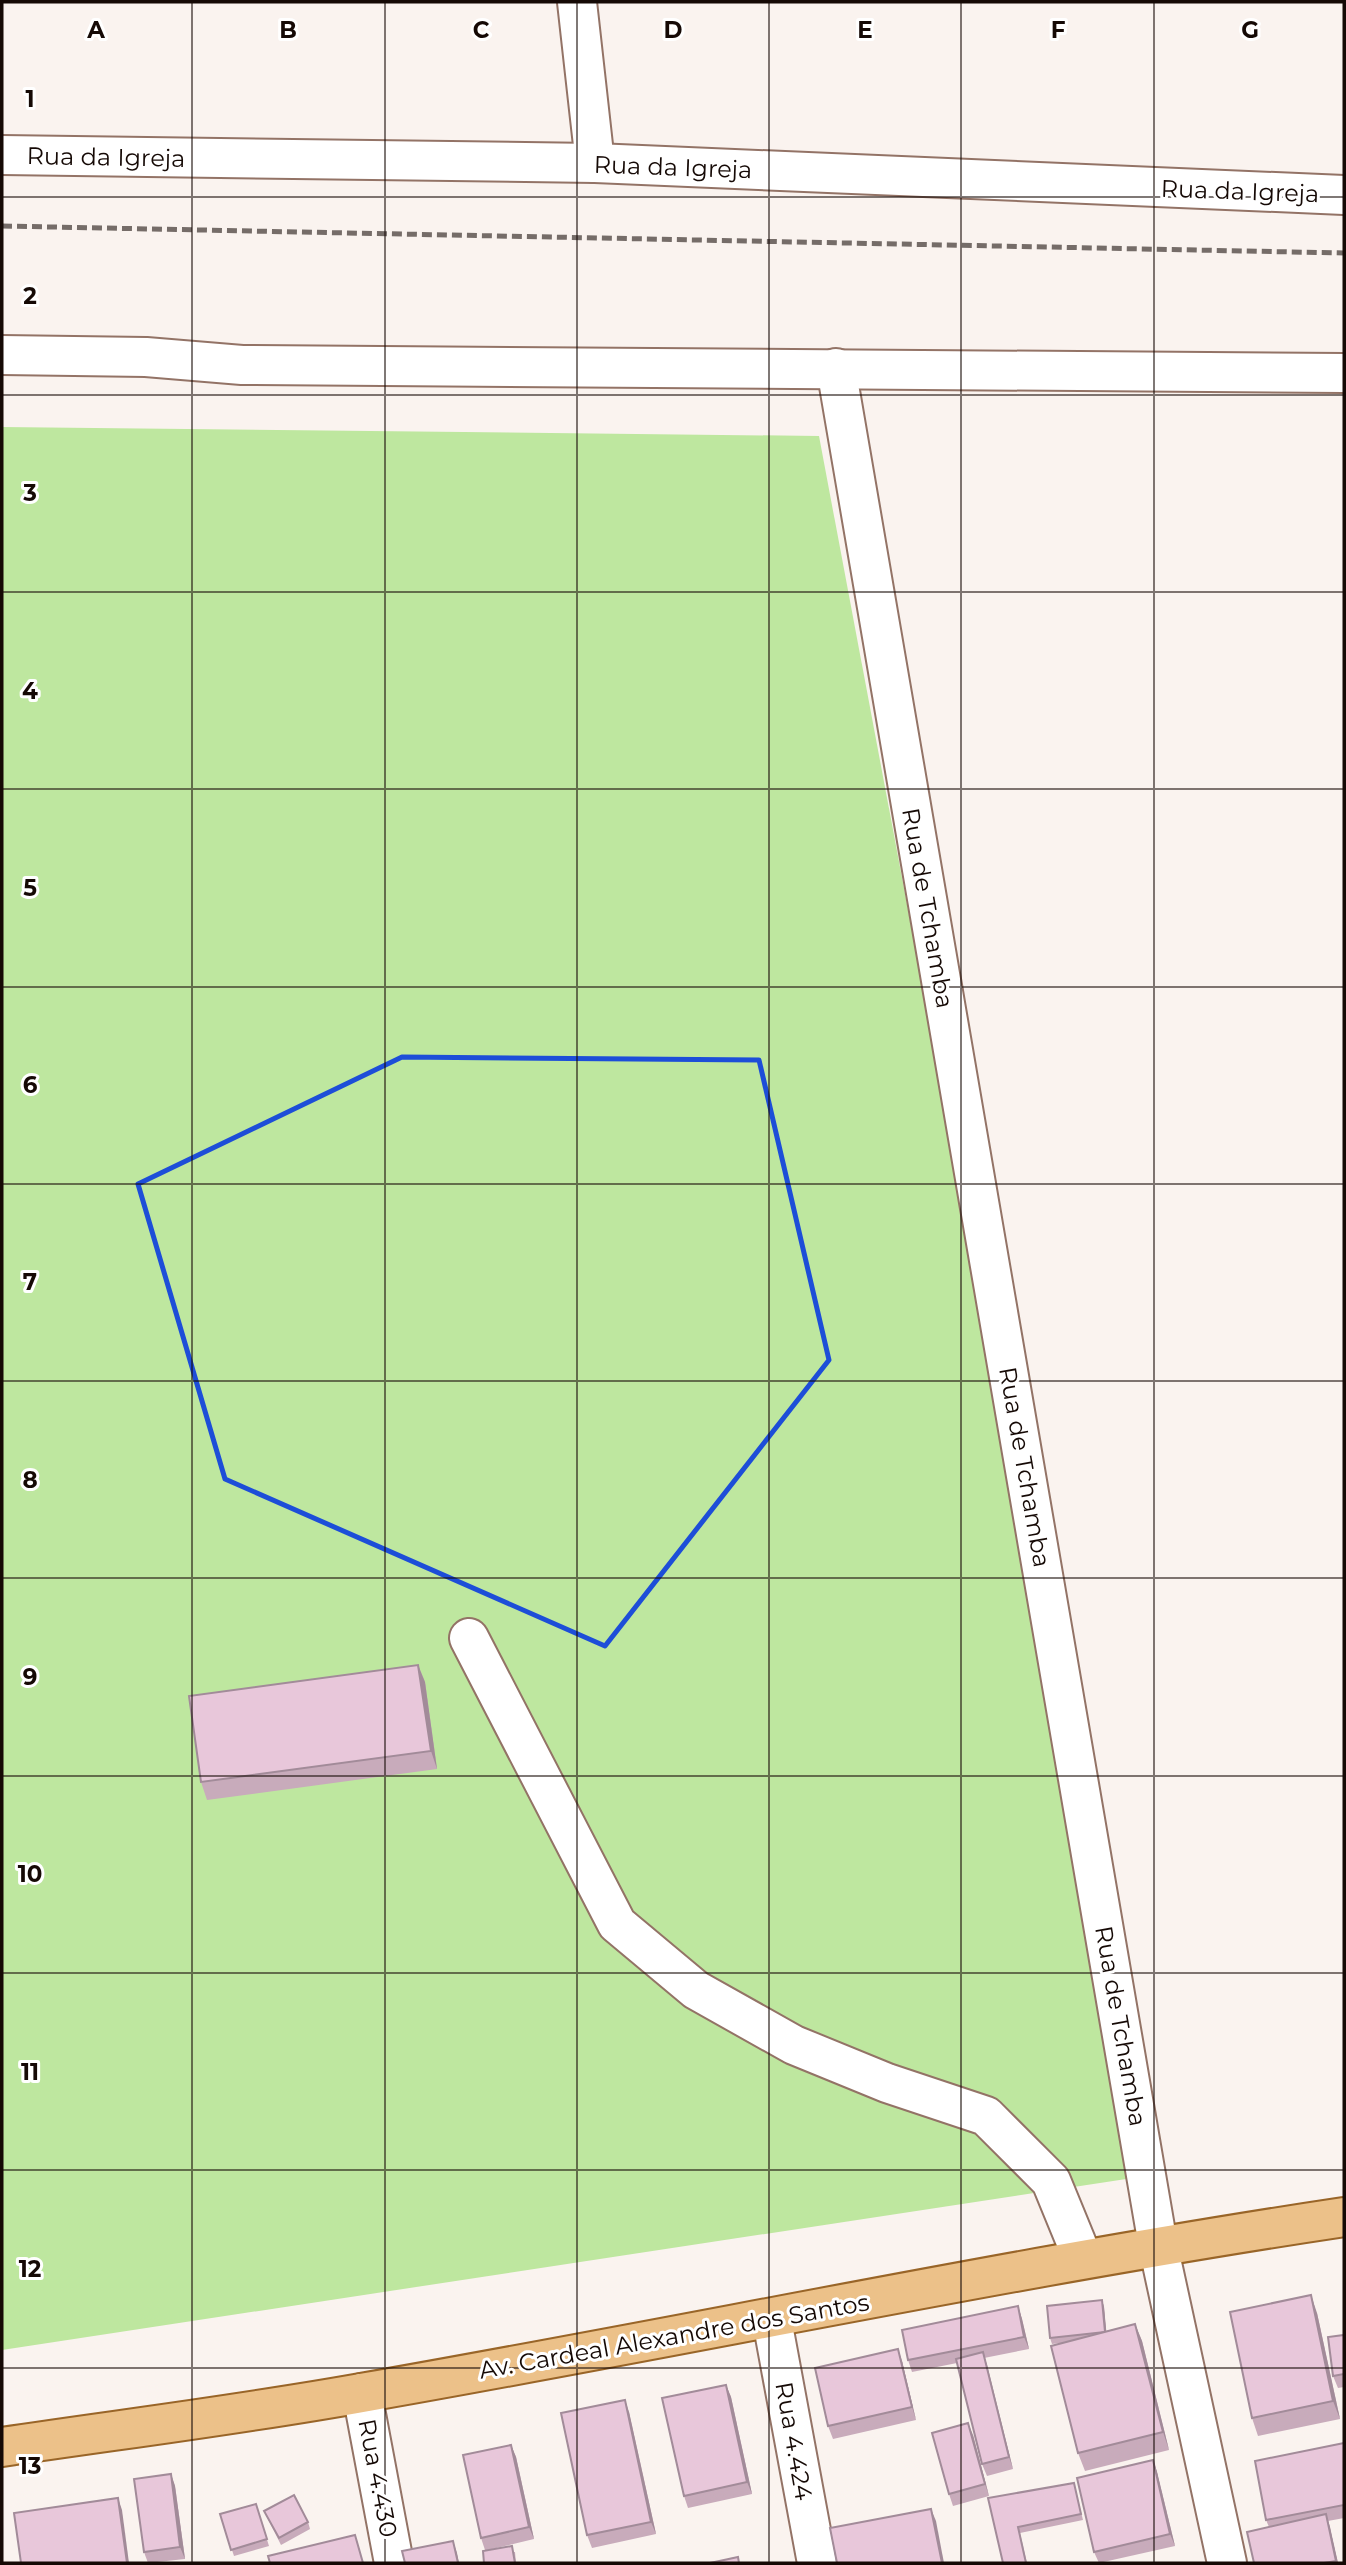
<svg xmlns="http://www.w3.org/2000/svg" width="1346" height="2565" viewBox="0 0 1346 2565" font-family="Montserrat,sans-serif">
<style>
.green{fill:#bee79f}
.lines{fill:none;stroke-linecap:round;stroke-linejoin:round}
.minor-casing{stroke:#937366;stroke-width:42}
.major-casing{stroke:#996528;stroke-width:42}
.minor{stroke:#fff;stroke-width:38}
.major{stroke:#ecc189;stroke-width:38}
.rail{stroke:#756c68;stroke-width:5;stroke-dasharray:10 5;stroke-linecap:butt}
.wall{fill:#c8abbb}
.shaded-wall{fill:#a28b99}
.building{fill:#e8c7da;stroke:#a28b99;stroke-width:2}
.marked{fill:none;stroke:#1d4ed8;stroke-width:5;stroke-linejoin:round}
.grid{fill:none;stroke:#150905;stroke-width:2;stroke-opacity:0.55}
.labels{text-anchor:middle;dominant-baseline:central;stroke-width:6;stroke-linejoin:round;paint-order:stroke}
.street-label{font-size:24px;fill:#150905;stroke:#fff}
.grid-label{font-size:23px;text-anchor:middle;font-weight:bold;fill:#150905;stroke:#fff;stroke-width:6;stroke-linejoin:round;paint-order:stroke}
</style>
<rect width="100%" height="100%" fill="#faf3ef"/>
<!-- green -->
<path class="green" d="M2,427L819,436L1146,2176L2,2350Z"/>
<g class="lines">
<defs>
<g id="minor">
<path d="M577,2L595,163"/>
<path d="M2,155L595,163L1344,195"/>
<path d="M2,355L146,357L242,365L1344,373"/>
<path d="M836,368L1158,2245L1227,2563"/>
<path d="M469,1638L617,1924L696,1990L794,2045L887,2083L986,2116L1051,2181L1083,2259"/>
<path d="M772,2320L817,2563"/>
<path d="M362,2393L394,2563"/>
</g>
<path id="major" d="M2,2447C123,2429 246,2414 367,2392C693,2335 1017,2266 1344,2217"/>
</defs>
<!-- minor casing -->
<use href="#minor" class="minor-casing"/>
<!-- major casing -->
<use href="#major" class="major-casing"/>
<!-- minor -->
<use href="#minor" class="minor"/>
<!-- major -->
<use href="#major" class="major"/>
<!-- rail -->
<path class="rail" d="M2,226L1344,253"/>
</g>
<!-- wall -->
<g class="wall">
<path d="M418,1665L425,1682L437,1769L207,1800L201,1782Z"/>
<path d="M1102,2300L1104,2307L1106,2331L1135,2324L1142,2341L1169,2450L1085,2471L1078,2453L1061,2343L1052,2344L1050,2338Z"/>
<path d="M1018,2306L1022,2319L1029,2349L984,2358L1013,2469L987,2476L982,2464L957,2363L912,2372L908,2360Z"/>
<path d="M1317,2313L1340,2419L1258,2436L1252,2418Z"/>
<path d="M1344,2335V2387L1338,2388L1333,2376Z"/>
<path d="M902,2361L916,2420L833,2439L828,2426Z"/>
<path d="M726,2385L731,2397L752,2494L688,2508L684,2496Z"/>
<path d="M629,2412L656,2534L592,2548L587,2535Z"/>
<path d="M973,2435L989,2496L953,2506L949,2494Z"/>
<path d="M1344,2443V2518L1328,2521L1338,2563H1254L1269,2527L1266,2520Z"/>
<path d="M511,2445L516,2457L534,2539L488,2550L515,2552L516,2563H484L485,2550L481,2538Z"/>
<path d="M1153,2460L1157,2472L1175,2546L1099,2563L1094,2552Z"/>
<path d="M171,2474L175,2486L185,2559L148,2563L144,2552Z"/>
<path d="M1074,2483L1083,2520L1020,2533L1027,2563H1003L988,2498Z"/>
<path d="M256,2504L269,2546L234,2556L220,2514Z"/>
<path d="M264,2511L308,2522L310,2529L281,2545Z"/>
</g>
<!-- shaded-wall -->
<g class="shaded-wall">
<path d="M418,1665L425,1682L437,1769L431,1751Z"/>
<path d="M1311,2295L1317,2313L1340,2419L1333,2401Z"/>
<path d="M1102,2300L1104,2307L1107,2339L1105,2333Z"/>
<path d="M1018,2306L1022,2319L1029,2349L1024,2337Z"/>
<path d="M1135,2324L1142,2341L1169,2450L1163,2432Z"/>
<path d="M898,2349L902,2361L916,2420L912,2407Z"/>
<path d="M983,2352L987,2365L1013,2469L1009,2457Z"/>
<path d="M726,2385L731,2397L752,2494L747,2482Z"/>
<path d="M625,2400L629,2412L656,2534L651,2522Z"/>
<path d="M968,2423L973,2435L989,2496L985,2484Z"/>
<path d="M511,2445L516,2457L534,2539L529,2527Z"/>
<path d="M1153,2460L1157,2472L1175,2546L1170,2534Z"/>
<path d="M171,2474L175,2486L185,2559L180,2547Z"/>
<path d="M118,2498L122,2510L129,2563H127Z"/>
<path d="M931,2509L936,2521L944,2563H942Z"/>
<path d="M1326,2514L1330,2527L1338,2563H1337L1336,2561Z"/>
<path d="M453,2541L457,2553L459,2563H458Z"/>
</g>
<!-- building -->
<g class="building">
<path d="M418,1665L431,1751L201,1782L189,1696Z"/>
<path d="M1311,2295L1333,2401L1252,2418L1230,2312Z"/>
<path d="M1102,2300L1105,2332L1050,2338L1047,2306Z"/>
<path d="M1018,2306L1024,2337L908,2360L902,2330Z"/>
<path d="M1135,2324L1163,2432L1078,2453L1051,2346Z"/>
<path d="M1344,2335V2374L1333,2376L1328,2337Z"/>
<path d="M898,2349L912,2407L828,2426L815,2368Z"/>
<path d="M983,2352L1009,2457L982,2464L956,2359Z"/>
<path d="M726,2385L747,2482L684,2496L662,2398Z"/>
<path d="M625,2400L651,2522L587,2535L561,2413Z"/>
<path d="M968,2423L985,2484L949,2494L932,2433Z"/>
<path d="M1344,2443V2505L1266,2520L1255,2461Z"/>
<path d="M511,2445L529,2527L481,2538L463,2455Z"/>
<path d="M1153,2460L1170,2534L1094,2552L1077,2478Z"/>
<path d="M171,2474L180,2547L144,2552L134,2479Z"/>
<path d="M1074,2483L1081,2514L1018,2527L1026,2563H1003L988,2498Z"/>
<path d="M294,2495L308,2522L279,2538L264,2511Z"/>
<path d="M118,2498L127,2563H21L14,2513Z"/>
<path d="M256,2504L267,2539L231,2550L220,2514Z"/>
<path d="M931,2509L942,2563H837L830,2528Z"/>
<path d="M1326,2514L1336,2561L1324,2563H1254L1247,2532Z"/>
<path d="M355,2535L363,2563H270L268,2556Z"/>
<path d="M453,2541L458,2563H405L402,2551Z"/>
<path d="M512,2546L515,2563H484L483,2551Z"/>
<path d="M738,2557L739,2563H710Z"/>
</g>
<!-- marked area -->
<path class="marked" d="M402,1057L759,1060L829,1360L605,1646L225,1479L138,1184Z"/>
<!-- grid -->
<path class="grid" d="M192,2V2563M385,2V2563M577,2V2563M769,2V2563M961,2V2563M1154,2V2563M2,197H1344M2,395H1344M2,592H1344M2,789H1344M2,987H1344M2,1184H1344M2,1381H1344M2,1578H1344M2,1776H1344M2,1973H1344M2,2170H1344M2,2368H1344"/>
<g class="labels">
<!-- street labels -->
<g class="street-label">
<text transform="translate(106 157) rotate(1)">Rua da Igreja</text>
<text transform="translate(673 167) rotate(2)">Rua da Igreja</text>
<text transform="translate(1240 191) rotate(2)">Rua da Igreja</text>
<text transform="translate(928 908) rotate(80)">Rua de Tchamba</text>
<text transform="translate(1025 1467) rotate(80)">Rua de Tchamba</text>
<text transform="translate(1121 2026) rotate(80)">Rua de Tchamba</text>
<text transform="translate(674 2336) rotate(-10)">Av. Cardeal Alexandre dos Santos</text>
<text transform="translate(794 2441) rotate(80)">Rua 4.424</text>
<text transform="translate(378 2478) rotate(79)">Rua 4.430</text>
</g>
</g>
<g class="grid-label">
<text x="96" y="38">A</text>
<text x="288" y="38">B</text>
<text x="481" y="38">C</text>
<text x="673" y="38">D</text>
<text x="865" y="38">E</text>
<text x="1058" y="38">F</text>
<text x="1250" y="38">G</text>
<text x="30" y="107">1</text>
<text x="30" y="304">2</text>
<text x="30" y="501">3</text>
<text x="30" y="699">4</text>
<text x="30" y="896">5</text>
<text x="30" y="1093">6</text>
<text x="30" y="1290">7</text>
<text x="30" y="1488">8</text>
<text x="30" y="1685">9</text>
<text x="30" y="1882">10</text>
<text x="30" y="2080">11</text>
<text x="30" y="2277">12</text>
<text x="30" y="2474">13</text>
</g>
<!-- border -->
<rect width="1346" height="2565" fill="none" stroke="#150905" stroke-width="7"/>
</svg>
